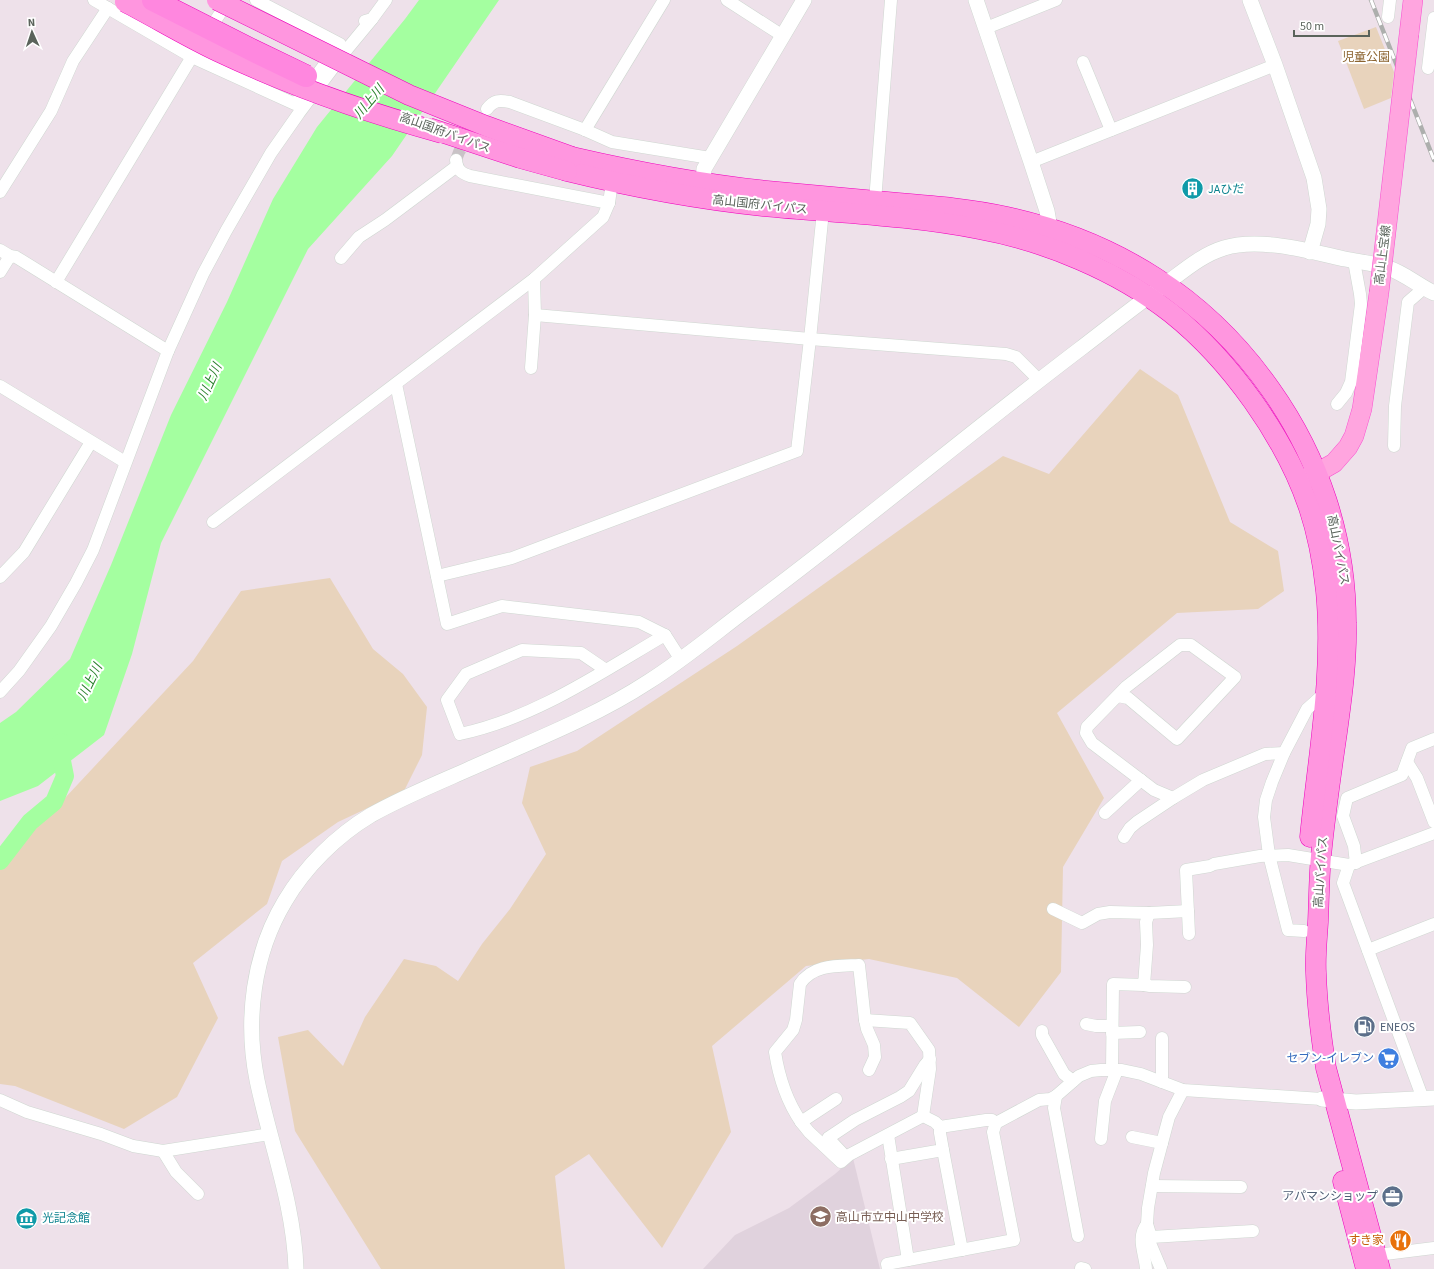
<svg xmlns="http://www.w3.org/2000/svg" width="1434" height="1269" viewBox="0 0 1434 1269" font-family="'Source Sans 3','Noto Sans JP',sans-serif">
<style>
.education{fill:#e0d2dd}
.green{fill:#e8d3bc}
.water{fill:#a4ffa0}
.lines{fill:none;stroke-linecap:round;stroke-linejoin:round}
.river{stroke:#a4ffa0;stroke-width:18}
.minor-tunnel{stroke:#c9c2c6;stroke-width:12;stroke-dasharray:12 6;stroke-linecap:butt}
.minor-casing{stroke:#cfd7d1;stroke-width:13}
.tertiary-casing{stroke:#cfd7d1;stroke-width:16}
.primary-casing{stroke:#fa4ed1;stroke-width:20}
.trunk-casing{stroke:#ef00bd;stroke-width:21}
.minor{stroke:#fff;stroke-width:12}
.tertiary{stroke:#fff;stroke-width:15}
.primary{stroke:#ffa5df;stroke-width:19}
.trunk{stroke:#ff96df;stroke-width:20}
.rail-casing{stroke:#adafad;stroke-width:4.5}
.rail{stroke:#fff;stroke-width:3;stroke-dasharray:9;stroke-linecap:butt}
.primary-bridge-casing{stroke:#fa4ed1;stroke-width:20;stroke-linecap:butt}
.trunk-bridge-casing{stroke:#ef00bd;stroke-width:21;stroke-linecap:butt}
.motorway-bridge-casing{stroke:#ef00bd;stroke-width:23;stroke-linecap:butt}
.primary-bridge{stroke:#ffa5df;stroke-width:19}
.trunk-bridge{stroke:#ff96df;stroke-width:20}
.motorway-bridge{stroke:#ff87df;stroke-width:22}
.labels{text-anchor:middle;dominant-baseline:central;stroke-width:4;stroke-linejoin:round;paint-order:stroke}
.park-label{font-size:12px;fill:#8c6430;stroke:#fff}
.street-label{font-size:12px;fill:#5a635b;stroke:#fff}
.culture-label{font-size:12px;fill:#0d838f;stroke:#fff;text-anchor:start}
.service-label{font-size:12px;fill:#4e5e75;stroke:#fff;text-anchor:start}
.shop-label{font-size:12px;fill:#366cbe;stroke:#fff;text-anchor:end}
.education-label{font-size:12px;fill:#785e54;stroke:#fff;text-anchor:start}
.food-label{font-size:12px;fill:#c56008;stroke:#fff;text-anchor:end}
.water-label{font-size:13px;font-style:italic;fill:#2a802d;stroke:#fff}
</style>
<rect width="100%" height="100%" fill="#eee1ea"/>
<!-- education -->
<path class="education" d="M853,1158L880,1269H703L735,1235L789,1208L835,1174Z"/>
<!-- green -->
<g class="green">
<path d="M1376,27L1394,72L1391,98L1364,109L1338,41Z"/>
<path d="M1140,369L1178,395L1230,522L1278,551L1284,591L1258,609L1177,613L1057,713L1104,798L1063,867L1061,972L1019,1027L957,978L869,959L806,966L712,1046L731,1132L662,1248L589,1154L555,1176L565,1269H381L295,1131L278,1037L308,1030L343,1066L365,1017L404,959L436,966L458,981L482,944L510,909L546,854L522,803L530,767L577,751L737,646L1003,456L1049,474Z"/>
<path d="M330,578L373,649L403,674L427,707L422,755L404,791L338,822L282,861L267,904L193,963L218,1018L177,1097L124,1129L15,1086L0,1084V859L50,814L193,661L241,591Z"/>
</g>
<!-- water -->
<path class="water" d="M419,0H499L392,156L308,249L161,543L132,654L104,735L38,786L0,801V723L16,712L70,659L111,565L171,415L227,302L273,199L317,127L405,19Z"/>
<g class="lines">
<!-- river -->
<path class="river" d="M0,861L30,822L54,802L65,776L61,756V742"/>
<!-- minor-tunnel -->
<path class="minor-tunnel" d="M456,160L459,152L470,135"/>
<defs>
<g id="minor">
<path d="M94,0L192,57L295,104L340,44L256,0"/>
<path d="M727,0L783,36"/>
<path d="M1388,17L1390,0"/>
<path d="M365,21L372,19L386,0"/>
<path d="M986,28L1056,0"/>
<path d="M207,33L229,0"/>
<path d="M1083,62L1111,130"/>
<path d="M1428,68L1434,18"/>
<path d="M487,109C494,100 499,100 510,102L585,130L612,142L710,158"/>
<path d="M585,130L664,0"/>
<path d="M456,160C457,170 461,173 470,176L609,203"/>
<path d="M1031,162L1275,65"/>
<path d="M0,192L51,111L73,61L108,8"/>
<path d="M875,201L891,0"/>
<path d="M0,250L10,256L16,257L168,351"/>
<path d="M341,258L359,237L385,220L457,166"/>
<path d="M0,272L10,256"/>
<path d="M56,282L196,50"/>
<path d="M535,315L810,339L1006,354L1016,357L1039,380"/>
<path d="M531,368L535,315L534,279"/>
<path d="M396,384L447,624L502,606L639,622L665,635L681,660"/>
<path d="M0,386L125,462"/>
<path d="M1337,404L1346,393L1351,382L1361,304L1360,294L1354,261"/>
<path d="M1394,446L1395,406L1408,302L1424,288"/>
<path d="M213,522L534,279L603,217L609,203L612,182"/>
<path d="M437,576L512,558L797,451L810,339L823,211"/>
<path d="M0,577L24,552L91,442"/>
<path d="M606,670L581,653L522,650L466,674L447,700L460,734C535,718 600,673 665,635"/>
<path d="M0,692L19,671L51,626L76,583L93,550L168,351L203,274L226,231L271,153L299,113L348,48L372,19"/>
<path d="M1118,696L1128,698L1177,739L1235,677L1191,645H1180L1126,687L1087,727L1086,733L1092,743L1154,790L1173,798"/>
<path d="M1407,762L1417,778L1434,822"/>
<path d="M1105,813L1141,780"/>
<path d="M1124,837L1130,828L1137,822L1173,798L1203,780L1265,754L1284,753"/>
<path d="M1356,863L1354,846L1343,816L1347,798L1402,775L1412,748L1434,739"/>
<path d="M1349,865L1343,883L1423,1099"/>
<path d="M1053,909L1082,923L1098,914L1110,912L1149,913L1188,911"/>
<path d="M1304,931L1288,930L1269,855L1264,817L1266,800L1272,782L1284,753L1307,709L1326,692"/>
<path d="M1189,934L1186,870L1210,866L1214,864L1260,856L1288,855L1349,865L1434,833"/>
<path d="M1368,950L1434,924"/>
<path d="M1144,985L1150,986L1185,987"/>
<path d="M865,1020L910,1023L929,1050L930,1069L923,1116"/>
<path d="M1086,1024L1096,1026H1112"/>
<path d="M1042,1031V1035L1064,1074L1073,1081"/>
<path d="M1112,1033L1140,1032"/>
<path d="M1162,1038V1082"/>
<path d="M1112,1070L1113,984L1144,985L1147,945L1146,922L1149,913"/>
<path d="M1056,1096L1054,1108L1078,1236"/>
<path d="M836,1099L801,1122C786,1100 779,1078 775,1052L793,1030L796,1020L800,984C813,964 838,966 859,965L865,1020L867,1029L874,1045L875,1057L869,1070"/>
<path d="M0,1100L27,1112L101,1134L133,1146L163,1151L270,1134"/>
<path d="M801,1122L809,1132L841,1162L849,1155L923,1116L935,1122L940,1127L986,1120H992L996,1123"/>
<path d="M888,1135L908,1260L1014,1240L993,1132L996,1123L1039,1100L1050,1099L1056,1096L1079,1076L1091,1071L1101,1070H1122L1141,1074L1183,1090L1322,1099"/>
<path d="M1132,1137L1162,1143"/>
<path d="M1101,1139L1105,1101L1117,1070"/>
<path d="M943,1150L962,1250"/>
<path d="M163,1151L176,1172L198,1194"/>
<path d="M844,1155L828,1138L855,1120L900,1097L909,1091L925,1065L930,1059"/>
<path d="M891,1159L943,1150L940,1133V1127"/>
<path d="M1152,1186L1241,1187"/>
<path d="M1151,1237L1253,1231"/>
<path d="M1377,1255L1434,1248"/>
<path d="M888,1269L887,1264L908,1260"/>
<path d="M1081,1269V1268L1085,1269"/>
<path d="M1146,1269C1145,1253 1136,1238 1147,1224"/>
<path d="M1161,1269L1150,1243L1151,1237L1147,1224L1148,1208L1154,1173L1166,1128L1169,1117L1183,1090"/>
</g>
<g id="tertiary">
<path d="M976,0L1031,162L1047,211L1050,228"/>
<path d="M1250,0L1275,65L1314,178L1319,209L1318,224L1310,252"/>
<path d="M703,183L704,169L804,0"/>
<path d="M1322,1099L1356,1102L1434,1098"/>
<path d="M296,1269C294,1204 270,1143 257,1080C245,1020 253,954 285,901C305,867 336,836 371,815C401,798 435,784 467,770C527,743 593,718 648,682C683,660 715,633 747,609C860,525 968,434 1080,349C1110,326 1140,302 1171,280C1187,268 1204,254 1224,248C1259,237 1309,251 1345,259C1359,262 1374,263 1388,268C1404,273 1419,286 1434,293"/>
</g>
<g id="primary">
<path d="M1409,34L1413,0"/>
<path d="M1304,480L1334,463L1348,447L1354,436L1362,409L1379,293"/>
</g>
<g id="trunk">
<path d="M572,157C637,172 701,184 767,191C811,195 855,199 898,203C935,206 972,209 1007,217C1116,241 1207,298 1271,390C1319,458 1346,538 1346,623C1347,659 1342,696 1337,732C1331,773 1325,815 1321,856C1319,878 1319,900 1318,922C1317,939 1315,956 1316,973C1317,1005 1321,1037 1326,1068L1380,1269"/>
<path d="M567,171C632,187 697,199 763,206C835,213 908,215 979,229C1045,241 1118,271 1171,313C1230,360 1285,437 1309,508C1318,535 1323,563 1326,591C1334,673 1318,756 1310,837"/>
<path d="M1343,1181L1366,1269"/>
</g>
</defs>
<!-- minor casing -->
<use href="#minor" class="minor-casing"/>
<!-- tertiary casing -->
<use href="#tertiary" class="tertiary-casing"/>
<!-- primary casing -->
<use href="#primary" class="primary-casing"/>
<!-- trunk casing -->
<use href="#trunk" class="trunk-casing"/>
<!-- minor -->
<use href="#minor" class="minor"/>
<!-- tertiary -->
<use href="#tertiary" class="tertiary"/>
<!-- primary -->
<use href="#primary" class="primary"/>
<!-- trunk -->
<use href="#trunk" class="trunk"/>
<defs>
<path id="rail" d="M1371,0L1434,160"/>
</defs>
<!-- rail casing -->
<use href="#rail" class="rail-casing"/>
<!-- rail -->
<use href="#rail" class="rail"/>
<defs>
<path id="primary-bridge" d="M1379,293L1409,34"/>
<g id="trunk-bridge">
<path d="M217,0L409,95L486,126L572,157"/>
<path d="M125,2C156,18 187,37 219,52C291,86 365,112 442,133"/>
<path d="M429,128L520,158L567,171"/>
</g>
<path id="motorway-bridge" d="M153,0L252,50L306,76"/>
</defs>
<!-- primary-bridge casing -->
<use href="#primary-bridge" class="primary-bridge-casing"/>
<!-- trunk-bridge casing -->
<use href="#trunk-bridge" class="trunk-bridge-casing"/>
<!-- motorway-bridge casing -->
<use href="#motorway-bridge" class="motorway-bridge-casing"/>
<!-- primary-bridge -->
<use href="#primary-bridge" class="primary-bridge"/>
<!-- trunk-bridge -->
<use href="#trunk-bridge" class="trunk-bridge"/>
<!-- motorway-bridge -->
<use href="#motorway-bridge" class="motorway-bridge"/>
</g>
<!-- icons -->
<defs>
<symbol id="building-disc" viewBox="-11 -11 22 22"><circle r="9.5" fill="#0f9aa8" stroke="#fff"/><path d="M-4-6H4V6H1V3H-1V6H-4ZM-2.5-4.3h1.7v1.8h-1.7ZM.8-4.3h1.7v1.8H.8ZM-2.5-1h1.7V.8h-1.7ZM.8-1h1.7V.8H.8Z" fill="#fff"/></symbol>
<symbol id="fuel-disc" viewBox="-11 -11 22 22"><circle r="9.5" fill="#5c6f8a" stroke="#fff"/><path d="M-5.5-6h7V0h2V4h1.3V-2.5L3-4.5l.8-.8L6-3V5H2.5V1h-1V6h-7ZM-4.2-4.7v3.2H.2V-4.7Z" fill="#fff"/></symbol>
<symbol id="supermarket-disc" viewBox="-11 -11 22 22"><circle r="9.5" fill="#3f7fe0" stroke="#fff"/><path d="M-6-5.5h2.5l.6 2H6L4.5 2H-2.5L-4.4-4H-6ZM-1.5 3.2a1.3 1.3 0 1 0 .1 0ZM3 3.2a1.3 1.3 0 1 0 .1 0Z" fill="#fff"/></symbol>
<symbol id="office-disc" viewBox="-11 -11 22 22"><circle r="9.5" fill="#5c6f8a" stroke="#fff"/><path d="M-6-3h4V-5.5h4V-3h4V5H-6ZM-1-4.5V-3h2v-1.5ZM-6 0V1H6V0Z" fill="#fff"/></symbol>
<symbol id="school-disc" viewBox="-11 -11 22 22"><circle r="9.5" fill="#8d6e63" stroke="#fff"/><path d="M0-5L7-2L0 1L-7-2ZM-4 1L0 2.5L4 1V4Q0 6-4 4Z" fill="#fff"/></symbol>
<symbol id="museum-disc" viewBox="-11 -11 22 22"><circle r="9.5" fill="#0f9aa8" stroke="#fff"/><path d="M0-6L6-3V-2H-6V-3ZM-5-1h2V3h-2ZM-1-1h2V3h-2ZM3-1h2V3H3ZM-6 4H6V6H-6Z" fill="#fff"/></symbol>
<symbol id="restaurant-disc" viewBox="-11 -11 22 22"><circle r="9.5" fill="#e8710a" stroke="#fff"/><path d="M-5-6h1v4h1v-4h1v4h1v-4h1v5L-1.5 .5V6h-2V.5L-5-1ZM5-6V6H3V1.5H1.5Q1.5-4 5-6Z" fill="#fff"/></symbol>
</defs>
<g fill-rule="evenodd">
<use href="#building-disc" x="1180" y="176" width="25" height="25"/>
<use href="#fuel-disc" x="1352" y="1014" width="25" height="25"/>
<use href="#supermarket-disc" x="1376" y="1046" width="25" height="25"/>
<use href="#office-disc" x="1380" y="1184" width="25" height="25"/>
<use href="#school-disc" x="808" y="1204" width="25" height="25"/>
<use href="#museum-disc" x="14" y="1206" width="25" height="25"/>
<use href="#restaurant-disc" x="1388" y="1228" width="25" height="25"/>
</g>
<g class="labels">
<!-- park labels -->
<g class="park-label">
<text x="1366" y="57">児童公園</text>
</g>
<!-- street labels -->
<g class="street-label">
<text transform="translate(445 133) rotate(20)">高山国府バイパス</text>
<text transform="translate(760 205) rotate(6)">高山国府バイパス</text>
<text transform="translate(1383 255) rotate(-83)">高山上宝線</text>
<text transform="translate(1338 550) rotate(79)">高山バイパス</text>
<text transform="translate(1321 872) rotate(-86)">高山バイパス</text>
</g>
<!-- culture labels -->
<g class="culture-label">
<text x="1208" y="189">JAひだ</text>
<text x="42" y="1218">光記念館</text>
</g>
<!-- service labels -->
<g class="service-label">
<text x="1380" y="1027">ENEOS</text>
<text x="1378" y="1196" text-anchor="end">アパマンショップ</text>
</g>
<!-- shop labels -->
<g class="shop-label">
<text x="1374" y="1058">セブン-イレブン</text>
</g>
<!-- education labels -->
<g class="education-label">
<text x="836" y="1217">高山市立中山中学校</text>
</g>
<!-- food labels -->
<g class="food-label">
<text x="1384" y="1240">すき家</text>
</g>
<!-- water labels -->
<g class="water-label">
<text transform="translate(369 102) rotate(-50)">川上川</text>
<text transform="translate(210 382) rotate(-65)">川上川</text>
<text transform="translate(90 682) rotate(-64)">川上川</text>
</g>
</g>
<!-- north arrow -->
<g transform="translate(32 32) rotate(357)" stroke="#ffffff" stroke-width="3" paint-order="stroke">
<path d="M0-3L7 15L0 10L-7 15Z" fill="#5a635b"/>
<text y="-6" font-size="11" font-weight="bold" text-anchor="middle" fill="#5a635b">N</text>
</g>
<!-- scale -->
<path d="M1294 30v6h75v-6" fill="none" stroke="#5a635b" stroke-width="2"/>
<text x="1300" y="30" font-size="12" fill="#5a635b" stroke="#ffffff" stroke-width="3" paint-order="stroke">50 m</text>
</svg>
